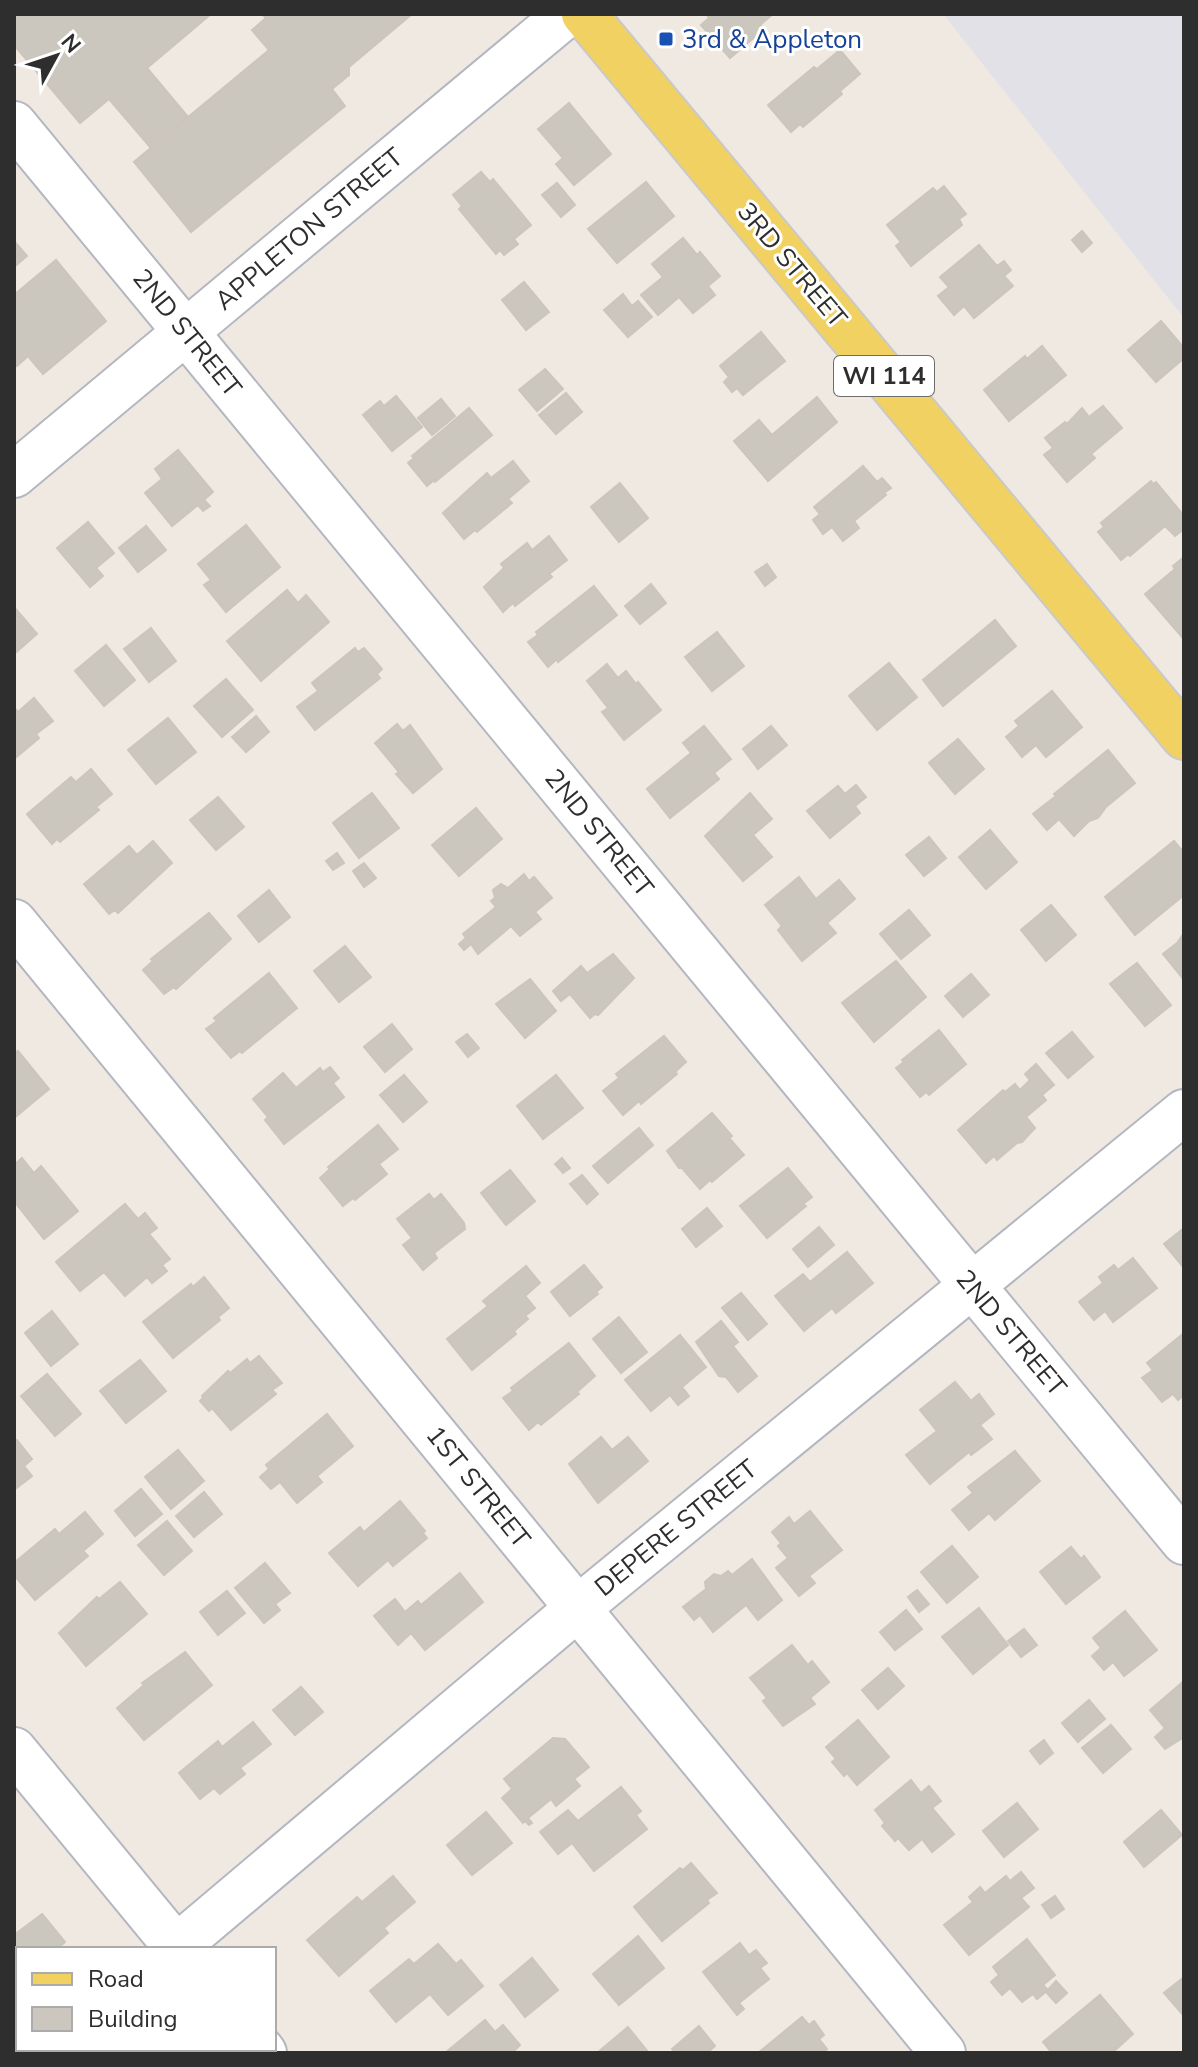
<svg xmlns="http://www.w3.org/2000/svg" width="1198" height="2067" viewBox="0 0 1198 2067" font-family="'Nunito Sans',sans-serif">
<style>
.industrial{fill:#e3e1e8}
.building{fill:#cbc7bf;stroke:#cbc5ba;stroke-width:2}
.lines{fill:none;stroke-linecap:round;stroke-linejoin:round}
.minor-casing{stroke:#b4b7c1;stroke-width:48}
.major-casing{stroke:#c9c9c9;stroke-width:48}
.minor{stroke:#fff;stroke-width:44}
.major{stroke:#f2d163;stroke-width:44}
.transit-dot{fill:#1a4fb4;stroke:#fff;stroke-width:3}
.labels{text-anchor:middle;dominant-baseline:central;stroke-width:6;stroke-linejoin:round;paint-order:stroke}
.shield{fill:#fff;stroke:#6d6d6d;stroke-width:2}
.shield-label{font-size:24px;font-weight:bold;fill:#2e2e2e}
.transit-label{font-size:26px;fill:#164399;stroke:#fff;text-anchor:start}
.street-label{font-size:26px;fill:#2e2e2e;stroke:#fff}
</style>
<rect width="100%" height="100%" fill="#efe9e1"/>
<!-- industrial -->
<path class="industrial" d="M943,14H1184V318Z"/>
<!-- building -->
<g class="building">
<path d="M14,14H211L147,68L188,117L151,148L109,99L80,123L14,45Z"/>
<path d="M262,14H412L349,67V75L332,89L345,106L191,232L134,162L269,50L252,30L266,18Z"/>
<path d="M706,14H773L760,25L764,29L730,58L701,25L709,18Z"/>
<path d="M840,50L860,74L840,91L842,94L803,127L800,124L791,132L768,105L814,67L817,69Z"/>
<path d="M569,103L611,154L574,185L556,164L563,158L538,129Z"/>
<path d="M481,172L490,182L493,179L531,225L514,239L518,244L504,255L500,250L496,254L459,209L462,206L453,195Z"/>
<path d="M646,182L674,216L617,263L588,229Z"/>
<path d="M557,183L575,205L561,217L542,195Z"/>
<path d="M944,186L966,214L959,219L962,225L911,266L896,246L901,242L887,225L933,188L937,192Z"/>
<path d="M1082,231L1092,243L1082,252L1072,240Z"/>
<path d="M683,238L697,255L700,252L720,276L708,286L715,295L693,313L679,297L658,315L641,295L663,277L652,264Z"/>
<path d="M14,241L27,256L14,267Z"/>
<path d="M979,245L997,266L1004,261L1011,270L1004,276L1013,286L974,318L964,306L954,315L938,296L949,287L940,277Z"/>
<path d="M56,260L106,321L43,374L28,356L17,366L14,362V295Z"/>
<path d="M524,282L549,312L526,330L502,300Z"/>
<path d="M623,294L632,306L638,301L652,317L628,337L604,310Z"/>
<path d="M1161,321L1184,348V358L1156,382L1128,350Z"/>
<path d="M761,332L785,361L743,395L737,388L732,392L724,382L729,377L720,366Z"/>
<path d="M1042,346L1066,375L1009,421L984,390L1025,356L1027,359Z"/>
<path d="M545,369L563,389L537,411L519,390Z"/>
<path d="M566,393L582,412L556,434L539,415Z"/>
<path d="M396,396L422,427L392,451L363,415L380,401L384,406Z"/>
<path d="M817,397L837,422L768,481L734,441L759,420L772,435Z"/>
<path d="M441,399L455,416L432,435L418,418Z"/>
<path d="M1103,406L1122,428L1091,454L1095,458L1067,482L1044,455L1053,448L1045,438L1065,422L1067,424L1082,408L1089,417Z"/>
<path d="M469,408L492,435L435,482L434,480L427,486L408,463L414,458L412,456Z"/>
<path d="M178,450L213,492L204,500L210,506L203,511L198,505L172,526L145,493L162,479L155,469Z"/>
<path d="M513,461L529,481L508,499L512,503L477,532L475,530L464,539L443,513L487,473L491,478Z"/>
<path d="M863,466L877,482L882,478L891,488L884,493L886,495L854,521L859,528L843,541L832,527L823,534L813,520L820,514L814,507Z"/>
<path d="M1151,481L1153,484L1156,482L1184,516V529L1175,536L1165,526L1130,556L1128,554L1121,560L1098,532L1104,527L1101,523Z"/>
<path d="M620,483L648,518L619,542L591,507Z"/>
<path d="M88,522L114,553L96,568L103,576L90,587L57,548Z"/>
<path d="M246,525L280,567L226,612L204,585L211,580L198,564Z"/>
<path d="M146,526L166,550L138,572L119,548Z"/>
<path d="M549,536L567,560L549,574L552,577L515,606L513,603L503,612L484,587L504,568L501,564L527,543L532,550Z"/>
<path d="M1184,557V635L1182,637L1145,594L1175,569L1173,566Z"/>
<path d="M767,564L776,577L765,586L755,572Z"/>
<path d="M651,584L666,603L640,624L625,606Z"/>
<path d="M594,586L617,615L558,662L557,659L548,667L528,642L538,635L536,632Z"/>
<path d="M287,590L298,603L306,595L329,622L261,681L227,641Z"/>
<path d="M14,607L37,634L14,654Z"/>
<path d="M995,620L1016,646L943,706L923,680Z"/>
<path d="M151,628L176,661L149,682L124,649Z"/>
<path d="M717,632L744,666L712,691L685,657Z"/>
<path d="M106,645L135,680L104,706L75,671Z"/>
<path d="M355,648L358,652L364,648L382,669L377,674L380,678L315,730L297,707L318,691L312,683Z"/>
<path d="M889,663L917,697L877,730L849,696Z"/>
<path d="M607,664L618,678L626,671L636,684L638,682L661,710L624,740L602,712L608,708L587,681Z"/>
<path d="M226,679L253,710L222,737L194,706Z"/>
<path d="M1052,691L1082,727L1046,757L1036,745L1022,757L1006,737L1019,726L1015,721Z"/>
<path d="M34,698L53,721L36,734L39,738L14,759V707L18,712Z"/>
<path d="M256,716L269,732L246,752L232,737Z"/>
<path d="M168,718L196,752L156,784L128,750Z"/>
<path d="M397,724L403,731L410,725L442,769L413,793L396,774L399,772L375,743Z"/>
<path d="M704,726L731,759L714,773L719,779L670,818L647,789L691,753L683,743Z"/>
<path d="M771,726L787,745L758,769L743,749Z"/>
<path d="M958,739L984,769L955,794L929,763Z"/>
<path d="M1108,750L1135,783L1106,807L1098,818L1089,821L1074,836L1059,819L1047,830L1033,814L1056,796L1054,794Z"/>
<path d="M91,769L112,794L96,807L99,810L60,842L57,839L52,844L27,814L71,777L76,782Z"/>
<path d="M856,785L866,797L855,806L860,813L830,838L807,811L838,786L845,794Z"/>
<path d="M372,793L399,828L359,858L333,823Z"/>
<path d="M750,793L772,819L753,835L772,857L743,881L705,836Z"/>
<path d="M218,797L244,827L216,850L190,820Z"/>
<path d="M476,808L502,839L459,876L432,845Z"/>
<path d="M990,830L1017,862L986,889L959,857Z"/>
<path d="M929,837L946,858L924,876L906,855Z"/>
<path d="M153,841L172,863L118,913L115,910L109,914L84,884L129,846L137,855Z"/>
<path d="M1174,841L1184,853V895L1135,935L1105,897Z"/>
<path d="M337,853L344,863L333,870L326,861Z"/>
<path d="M364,863L376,878L364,887L353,871Z"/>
<path d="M524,874L529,881L534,877L552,898L535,912L541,919L520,936L511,926L478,954L471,944L464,950L459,944L466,938L463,934L496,907L491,901L495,898L493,890L501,884L508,888Z"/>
<path d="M799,877L816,899L839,880L855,899L827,923L836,933L802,961L778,930L782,926L765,905Z"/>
<path d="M269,890L290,917L259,942L238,916Z"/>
<path d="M1051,905L1076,935L1046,961L1021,930Z"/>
<path d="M909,910L930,935L901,959L880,934Z"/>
<path d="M209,913L231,939L176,989L174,987L164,994L143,970L153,961L151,959Z"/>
<path d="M1184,933V980L1163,954L1177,943Z"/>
<path d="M345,946L371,977L339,1002L314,971Z"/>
<path d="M613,954L634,978L598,1015L595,1014L590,1018L570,994L561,1001L553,991L581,966L587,973Z"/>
<path d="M896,961L926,997L874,1042L842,1003Z"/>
<path d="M1137,963L1171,1005L1145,1026L1110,984Z"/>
<path d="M269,973L297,1008L242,1053L240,1051L231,1058L206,1029L217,1021L214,1018Z"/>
<path d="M971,974L989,995L963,1017L945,996Z"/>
<path d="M530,979L556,1011L525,1038L496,1004Z"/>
<path d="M392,1024L412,1049L385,1072L364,1047Z"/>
<path d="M939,1030L966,1064L929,1095L926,1092L920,1097L896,1068L904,1062L902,1060Z"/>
<path d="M1072,1032L1093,1057L1068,1078L1046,1053Z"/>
<path d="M467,1034L479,1048L468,1057L456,1042Z"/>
<path d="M664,1036L686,1062L675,1072L677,1074L641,1104L639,1101L623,1115L603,1091L619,1078L616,1074Z"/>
<path d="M18,1051L49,1089L14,1118V1054Z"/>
<path d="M1036,1064L1054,1085L1042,1095L1046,1100L1026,1117L1035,1128L1022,1142L1017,1143L997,1160L994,1156L986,1163L958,1130L1003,1090L1005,1092L1015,1084L1020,1090L1030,1080L1025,1074Z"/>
<path d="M330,1067L339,1078L333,1083L344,1097L284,1144L265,1120L268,1117L253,1099L283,1073L296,1088L320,1068L323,1072Z"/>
<path d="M404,1075L427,1102L403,1122L380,1095Z"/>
<path d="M556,1075L583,1108L543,1139L517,1106Z"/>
<path d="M712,1113L732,1136L729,1138L744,1155L712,1182L710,1180L700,1189L682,1168H679L667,1151Z"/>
<path d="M378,1125L398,1149L379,1164L387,1174L355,1200L353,1198L343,1206L320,1178L330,1169L328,1167Z"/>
<path d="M639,1128L653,1145L608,1183L593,1166Z"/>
<path d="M22,1158L34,1173L41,1166L78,1211L44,1239L14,1201V1165Z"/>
<path d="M562,1158L570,1168L563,1173L555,1164Z"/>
<path d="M788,1168L812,1197L803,1204L806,1206L767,1238L740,1206Z"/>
<path d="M510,1170L535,1201L506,1225L481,1193Z"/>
<path d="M582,1175L598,1194L587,1204L570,1184Z"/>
<path d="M429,1194L434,1200L441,1194L464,1223L465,1229L434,1253L437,1258L423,1270L403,1245L412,1238L397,1219Z"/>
<path d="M125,1204L138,1219L145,1213L157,1228L149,1234L170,1259L162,1265L167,1271L152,1283L147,1277L125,1296L104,1272L80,1291L56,1262Z"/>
<path d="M707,1208L722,1226L696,1247L682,1229Z"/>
<path d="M819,1227L834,1245L808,1267L793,1249Z"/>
<path d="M1184,1228V1268L1164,1244Z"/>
<path d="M847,1252L873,1283L836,1313L832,1308L804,1331L775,1296L803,1274L810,1282Z"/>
<path d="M1133,1258L1157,1288L1113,1322L1105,1311L1094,1320L1079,1302L1103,1283L1099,1277L1114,1265L1118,1270Z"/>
<path d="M584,1265L602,1287L596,1292L598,1294L570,1316L551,1292Z"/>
<path d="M526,1266L540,1283L525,1296L535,1308L525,1316L528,1319L514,1331L516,1334L472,1370L447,1339L488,1306L483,1301Z"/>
<path d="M204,1277L229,1308L218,1317L220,1320L173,1358L143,1322L191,1284L193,1287Z"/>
<path d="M741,1293L767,1324L748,1340L722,1308Z"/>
<path d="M52,1311L78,1344L51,1366L25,1333Z"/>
<path d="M619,1317L647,1352L621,1373L593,1339Z"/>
<path d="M721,1321L738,1342L733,1346L757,1376L738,1392L726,1377L719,1376L696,1342Z"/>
<path d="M1184,1333V1395L1178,1400L1173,1394L1162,1402L1142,1378L1153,1370L1147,1363Z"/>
<path d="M680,1335L706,1367L682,1387L689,1396L678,1405L670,1395L651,1411L625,1380Z"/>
<path d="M569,1343L595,1376L577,1392L579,1394L541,1425L538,1422L529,1430L503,1398L513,1391L511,1388Z"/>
<path d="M259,1356L282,1383L272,1390L276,1394L231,1430L212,1408L209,1411L200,1401L203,1398L202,1396L228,1371L230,1373L247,1359L250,1363Z"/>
<path d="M140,1360L166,1391L126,1423L100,1391Z"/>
<path d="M47,1374L81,1414L55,1436L21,1396Z"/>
<path d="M955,1382L971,1401L979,1394L994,1414L980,1425L992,1439L971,1455L969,1452L930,1484L906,1455L937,1431L920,1410Z"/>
<path d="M327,1414L353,1446L317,1476L322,1482L297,1503L280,1482L271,1489L260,1477L269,1469L266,1465Z"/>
<path d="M601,1437L612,1450L628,1437L648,1461L598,1503L569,1464Z"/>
<path d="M17,1440L32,1459L24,1466L32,1476L14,1490V1442Z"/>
<path d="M178,1450L204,1481L171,1509L145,1477Z"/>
<path d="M1015,1451L1040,1481L995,1520L989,1513L969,1530L952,1510L973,1493L968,1487Z"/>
<path d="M141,1489L162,1514L135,1536L115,1511Z"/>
<path d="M204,1492L222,1514L194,1537L176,1516Z"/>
<path d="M400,1501L425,1531L423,1533L427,1538L393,1566L388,1560L358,1586L329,1553L360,1527L364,1532Z"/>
<path d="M810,1511L842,1550L809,1576L815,1583L799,1596L776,1568L788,1558L778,1546L781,1543L772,1532L789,1517L794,1524Z"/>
<path d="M85,1512L103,1534L83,1551L88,1556L35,1600L14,1575V1563L55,1529L59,1534Z"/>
<path d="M167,1521L192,1551L164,1575L138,1545Z"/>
<path d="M952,1546L978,1577L947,1603L921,1572Z"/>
<path d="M1071,1547L1081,1559L1084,1556L1100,1577L1066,1604L1040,1572Z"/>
<path d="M752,1559L782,1600L758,1620L746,1605L713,1632L700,1615L694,1620L683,1607L706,1589L705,1582L714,1574L721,1576L728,1571L732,1575Z"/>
<path d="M265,1563L290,1593L275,1604L280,1610L264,1623L235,1588Z"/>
<path d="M460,1573L483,1602L425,1650L411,1633L398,1645L374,1616L395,1599L405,1612L418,1601L421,1605Z"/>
<path d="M120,1582L147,1614L86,1666L59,1633L97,1597L99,1599Z"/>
<path d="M917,1590L929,1604L919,1612L908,1597Z"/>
<path d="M227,1591L245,1613L218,1635L200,1612Z"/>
<path d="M979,1608L1008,1645L973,1674L942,1637Z"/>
<path d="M906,1610L922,1629L895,1650L880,1632Z"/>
<path d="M1125,1611L1157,1650L1124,1676L1113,1662L1104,1670L1092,1656L1101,1648L1093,1638Z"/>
<path d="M1024,1629L1037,1645L1021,1657L1008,1641Z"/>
<path d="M792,1645L808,1665L812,1661L829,1682L810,1698L815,1704L783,1726L763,1701L767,1698L750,1678Z"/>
<path d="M185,1652L212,1685L144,1740L117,1708L144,1685L142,1683Z"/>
<path d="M888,1668L904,1686L878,1709L862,1690Z"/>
<path d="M1184,1681V1737L1165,1749L1155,1737L1165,1728L1150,1710Z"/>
<path d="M301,1687L323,1712L295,1735L273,1710Z"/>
<path d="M1089,1700L1105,1719L1078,1742L1062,1723Z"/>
<path d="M858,1720L889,1757L857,1785L847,1773L844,1776L832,1762L836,1759L826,1747Z"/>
<path d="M253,1722L271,1744L240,1768L245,1774L220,1794L214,1788L200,1799L179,1773L218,1741L222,1747Z"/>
<path d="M1111,1725L1131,1749L1103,1773L1082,1748Z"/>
<path d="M553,1738L565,1739L589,1767L574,1779L580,1786L556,1806L551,1799L528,1818L532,1823L529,1825L525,1821L523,1823L502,1798L512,1789L504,1779Z"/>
<path d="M1044,1740L1053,1753L1040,1764L1030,1751Z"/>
<path d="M911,1780L921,1793L929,1786L941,1801L932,1808L954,1834L932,1852L922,1839L909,1850L898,1838L895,1841L882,1826L885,1823L875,1810Z"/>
<path d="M621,1787L641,1811L636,1815L647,1829L594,1871L572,1843L558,1854L540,1832L568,1810L578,1821Z"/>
<path d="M1017,1803L1038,1829L1004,1857L983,1831Z"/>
<path d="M1161,1810L1182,1835L1144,1867L1124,1842Z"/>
<path d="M486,1812L512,1843L472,1875L447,1845Z"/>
<path d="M691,1863L717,1893L707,1900L709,1903L662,1941L634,1907L680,1868L683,1870Z"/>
<path d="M1021,1872L1034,1888L1021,1898L1029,1907L969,1955L944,1925L973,1902L969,1897L980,1887L985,1893L1006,1876L1010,1881Z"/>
<path d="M393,1876L415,1902L384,1928L388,1933L339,1976L307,1940L357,1897L362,1902Z"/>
<path d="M1055,1896L1064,1909L1051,1918L1042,1905Z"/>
<path d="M42,1914L65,1942L57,1949H18V1979L14,1981V1935Z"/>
<path d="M638,1936L664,1968L619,2005L593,1974Z"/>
<path d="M1027,1939L1055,1975L1043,1985L1048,1990L1037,1999L1033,1994L1022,2002L1010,1988L1002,1995L991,1982L999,1975L993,1967Z"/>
<path d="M740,1943L749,1955L756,1950L767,1963L760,1968L769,1979L739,2003L744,2009L737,2015L703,1972Z"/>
<path d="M438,1944L456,1964L461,1960L483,1986L448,2015L430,1994L396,2022L370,1991L409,1959L414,1964Z"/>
<path d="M532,1958L558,1990L525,2017L500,1985Z"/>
<path d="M1184,1977V2016L1164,1993Z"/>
<path d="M1056,1981L1067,1993L1056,2003L1046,1992Z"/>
<path d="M1100,1995L1133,2034L1112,2053H1052L1043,2042Z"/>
<path d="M802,2017L809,2025L814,2021L824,2035L819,2039L827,2049L822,2053H758Z"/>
<path d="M485,2020L495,2032L503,2025L520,2045L512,2053H445Z"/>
<path d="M699,2026L715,2046L707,2053H676L672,2049Z"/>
<path d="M628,2027L648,2052L647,2053H597Z"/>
</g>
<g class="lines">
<defs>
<g id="minor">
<path d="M14,124L1184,1542"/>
<path d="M14,475L567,14"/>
<path d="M14,922L943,2053"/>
<path d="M14,1750L178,1949"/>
<path d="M174,1949L578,1608L1184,1112"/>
<path d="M261,2049L264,2053"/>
<path d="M47,2053L52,2049"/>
</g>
<path id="major" d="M584,14L1184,737"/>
</defs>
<!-- minor casing -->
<use href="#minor" class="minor-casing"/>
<!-- major casing -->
<use href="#major" class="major-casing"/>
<!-- minor -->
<use href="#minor" class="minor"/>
<!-- major -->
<use href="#major" class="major"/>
</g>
<!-- markers -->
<rect class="transit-dot" x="658" y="31" width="16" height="16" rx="4"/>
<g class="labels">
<!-- shield labels -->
<rect class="shield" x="834" y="356" width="100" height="40" rx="6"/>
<g class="shield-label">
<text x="884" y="376">WI 114</text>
</g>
<!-- transit labels -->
<g class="transit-label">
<text x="682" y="39">3rd &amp; Appleton</text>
</g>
<!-- street labels -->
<g class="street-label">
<text transform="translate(309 229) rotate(-40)">APPLETON STREET</text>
<text transform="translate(792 265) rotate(50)">3RD STREET</text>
<text transform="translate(187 333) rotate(51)">2ND STREET</text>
<text transform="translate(599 833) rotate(51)">2ND STREET</text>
<text transform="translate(1011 1333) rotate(50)">2ND STREET</text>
<text transform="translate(478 1487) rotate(51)">1ST STREET</text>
<text transform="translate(676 1528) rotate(-39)">DEPERE STREET</text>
</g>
</g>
<!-- border -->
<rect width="1198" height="2067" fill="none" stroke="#2e2e2e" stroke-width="32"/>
<!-- legend -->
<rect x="16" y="1947" width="260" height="104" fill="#ffffff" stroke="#ababab" stroke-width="2"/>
<rect x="32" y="1973" width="40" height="12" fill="#f2d163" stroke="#ababab" stroke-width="2"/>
<text x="88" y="1987" font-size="24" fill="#2e2e2e">Road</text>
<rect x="32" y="2007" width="40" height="24" fill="#cbc7bf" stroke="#ababab" stroke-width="2"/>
<text x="88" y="2027" font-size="24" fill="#2e2e2e">Building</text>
<!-- north arrow -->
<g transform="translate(56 56) rotate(50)" stroke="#ffffff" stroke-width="6" paint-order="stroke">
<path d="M0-6L14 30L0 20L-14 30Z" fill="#2e2e2e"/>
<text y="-12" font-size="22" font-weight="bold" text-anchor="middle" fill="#2e2e2e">N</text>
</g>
</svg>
